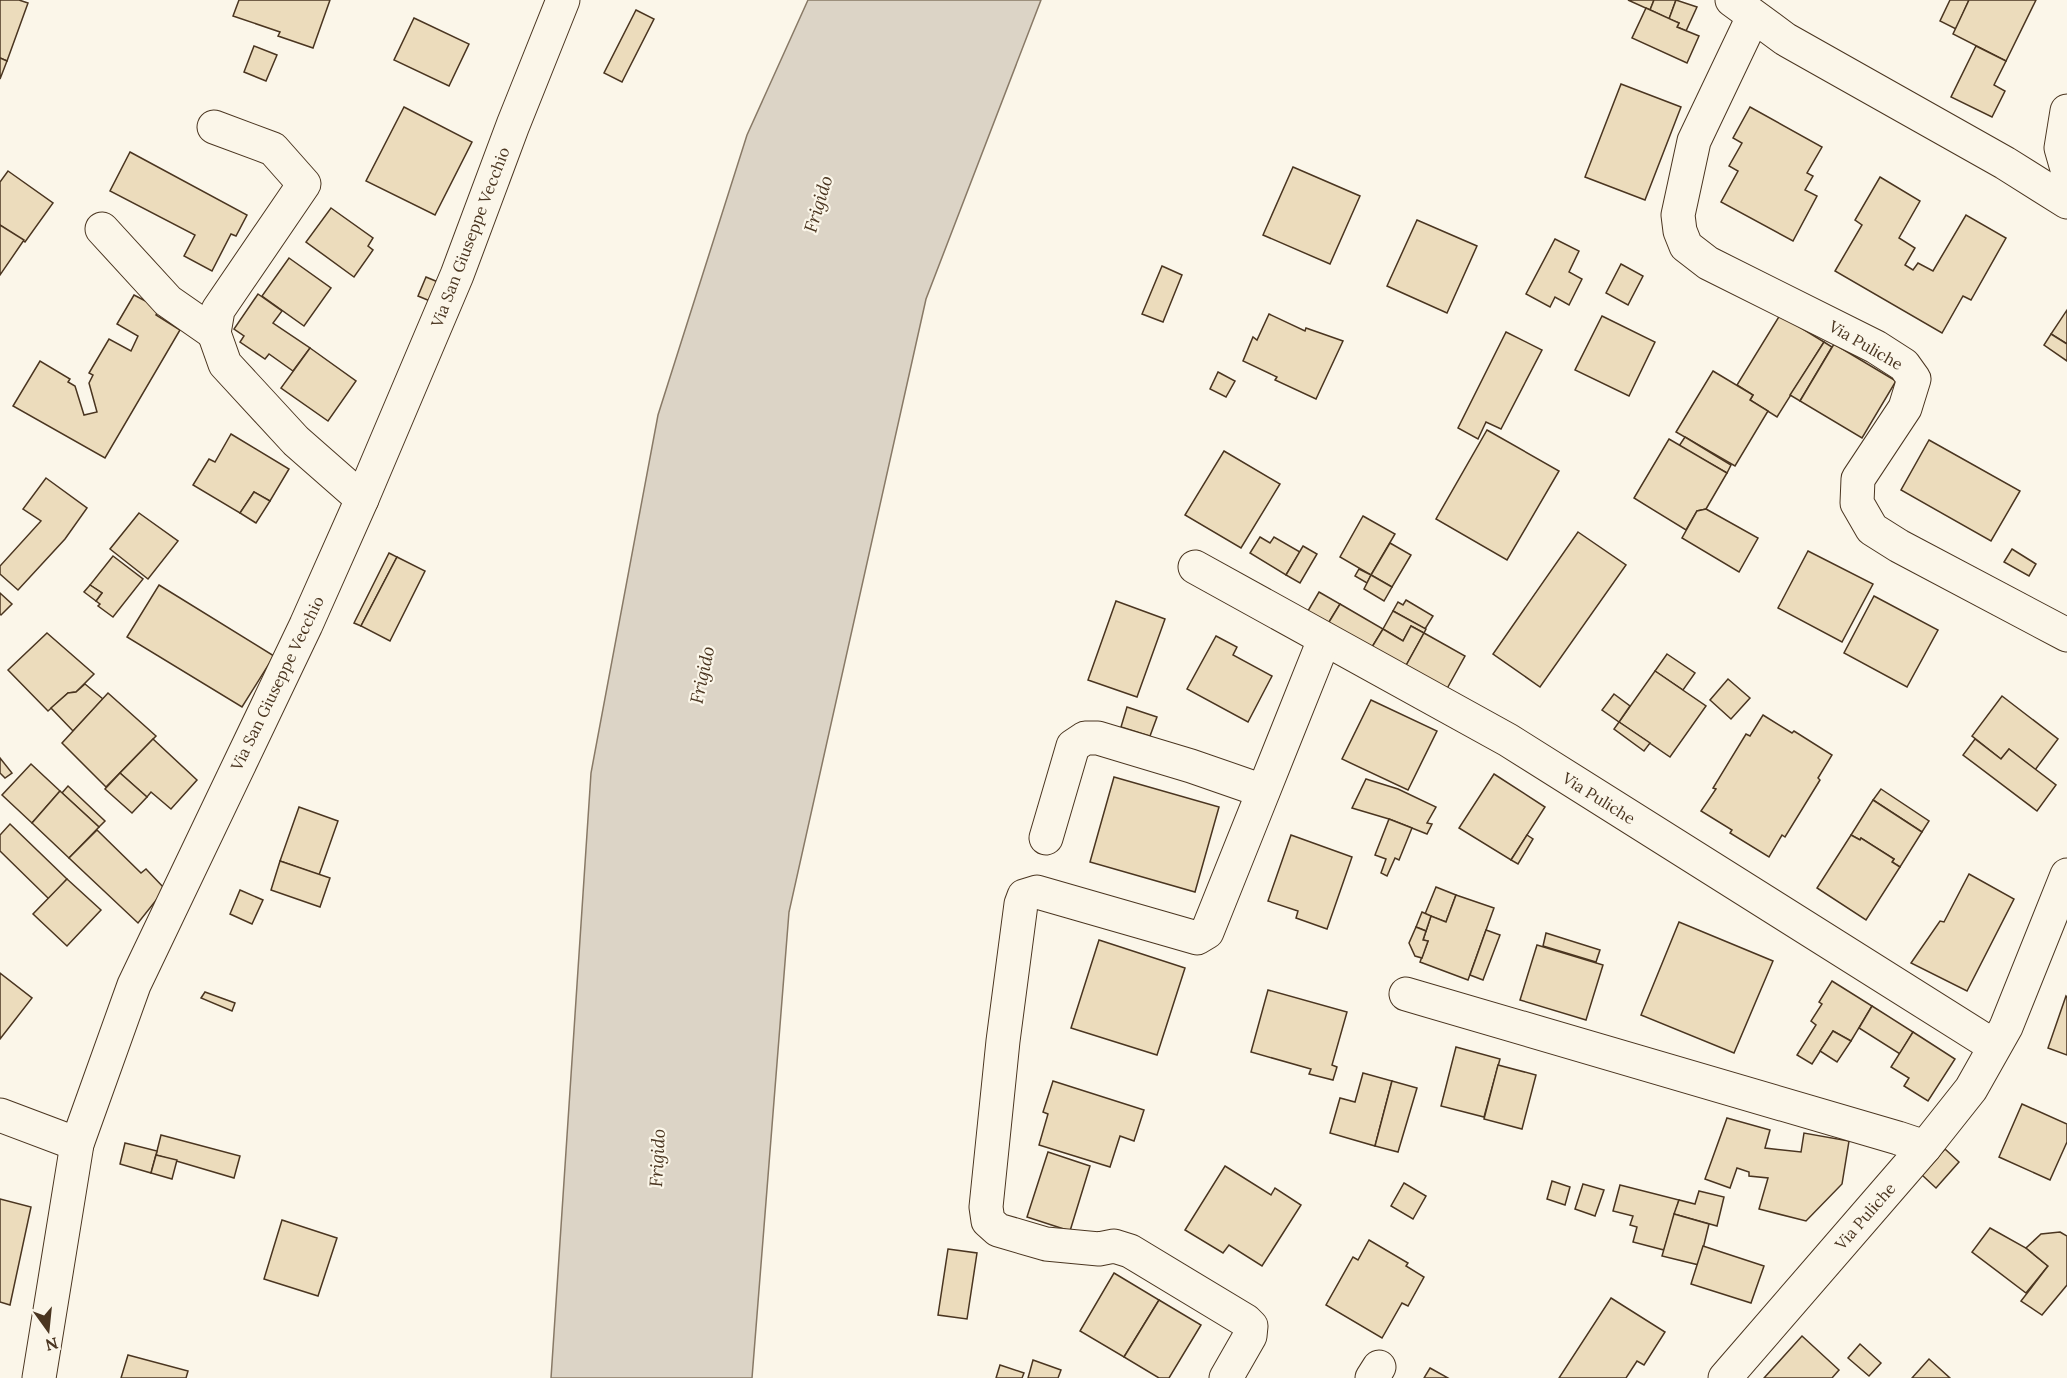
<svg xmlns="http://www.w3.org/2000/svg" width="2067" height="1378" viewBox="0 0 2067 1378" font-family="Lora,serif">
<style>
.water{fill:#dcd4c6;stroke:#887966;stroke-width:1.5}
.building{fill:#ecdcbc;stroke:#4a3520;stroke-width:1.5}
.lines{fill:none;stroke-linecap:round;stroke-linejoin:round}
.minor-casing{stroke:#4a3520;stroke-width:35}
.minor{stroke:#fbf6e9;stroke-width:33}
.labels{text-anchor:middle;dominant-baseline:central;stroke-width:4.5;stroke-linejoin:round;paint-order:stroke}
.street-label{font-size:16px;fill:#4a3520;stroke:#fbf6e9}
.water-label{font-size:18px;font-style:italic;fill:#4a3520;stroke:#fbf6e9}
</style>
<rect width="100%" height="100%" fill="#fbf6e9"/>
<!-- water -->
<path class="water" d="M808,0H1041L926,299L789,912L752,1378H551L591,773L658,415L747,135Z"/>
<!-- building -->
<g class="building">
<path d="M0,0H19L28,3L7,61L0,58Z"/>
<path d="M239,0H330L313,48L278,36L280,32L233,16Z"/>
<path d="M1628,0H1654L1650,10Z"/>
<path d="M1654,0H1676L1669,19L1650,10Z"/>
<path d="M1676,0L1697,7L1686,31L1677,27L1679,23L1669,19Z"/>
<path d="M1950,0H1969L1956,29L1940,21Z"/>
<path d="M1969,0H2036L2006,61L1953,34Z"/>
<path d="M1646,8L1679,23L1677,27L1699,36L1687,63L1632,38Z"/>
<path d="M636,10L654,19L622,82L604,73Z"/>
<path d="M414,18L469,44L449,86L394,60Z"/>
<path d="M254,46L277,55L266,81L244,72Z"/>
<path d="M1976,46L2006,61L1994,85L2005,91L1992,117L1951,97Z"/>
<path d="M0,58L7,61L0,79Z"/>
<path d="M1621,84L1681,107L1645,200L1585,177Z"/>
<path d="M404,107L472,142L435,215L366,181Z"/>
<path d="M1750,107L1822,147L1807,173L1813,176L1805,190L1817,196L1793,241L1721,202L1738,171L1729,166L1742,143L1733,138Z"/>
<path d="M130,152L247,215L236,236L231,234L212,271L184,256L195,235L110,191Z"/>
<path d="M1293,167L1360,196L1330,264L1263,235Z"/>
<path d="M8,171L53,203L25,242L0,225V182Z"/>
<path d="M1880,177L1920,201L1899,238L1915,248L1905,265L1913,270L1918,263L1933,271L1966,215L2006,238L1971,300L1963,296L1942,333L1835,271L1862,225L1855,220Z"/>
<path d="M331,208L373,238L368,246L373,250L354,277L306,242Z"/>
<path d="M1417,220L1477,246L1447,313L1387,286Z"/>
<path d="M0,225L24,240L0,275Z"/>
<path d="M1555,239L1579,251L1569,272L1582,279L1569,305L1555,297L1550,307L1526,294Z"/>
<path d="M289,258L331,288L304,326L262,296Z"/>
<path d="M1621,264L1643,276L1628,305L1606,293Z"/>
<path d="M1162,266L1182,275L1163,322L1142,314Z"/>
<path d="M426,277L438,282L430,301L418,296Z"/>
<path d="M258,294L282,311L273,323L310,348L293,371L269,354L265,359L240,342L244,336L234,329Z"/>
<path d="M134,295L159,308L156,315L180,330L105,458L13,406L40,361L70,379L68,382L75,386L84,415L97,412L89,383L93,375L89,373L109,339L131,351L138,336L117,324Z"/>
<path d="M2067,310V344L2051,334Z"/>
<path d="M1269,314L1305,331L1306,328L1343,341L1316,399L1275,380L1277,377L1243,361L1253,337L1257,340Z"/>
<path d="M1780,315L1824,342L1777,417L1750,400L1753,395L1737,385Z"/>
<path d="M1602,316L1655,342L1629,396L1575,370Z"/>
<path d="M1506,332L1542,350L1501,429L1486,422L1478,439L1458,428Z"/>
<path d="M2051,334L2067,344V361L2044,345Z"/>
<path d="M1824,342L1832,347L1800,401L1790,395Z"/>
<path d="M1834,344L1896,381L1862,438L1800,401Z"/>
<path d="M310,348L356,381L328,421L281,388Z"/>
<path d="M1713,371L1753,395L1750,400L1768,411L1735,466L1676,432Z"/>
<path d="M1218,372L1235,381L1226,397L1210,389Z"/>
<path d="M1487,430L1559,471L1507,560L1436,519Z"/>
<path d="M231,434L289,469L270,501L254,492L240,513L193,485L209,459L215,462Z"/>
<path d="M1685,437L1731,465L1727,473L1679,446Z"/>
<path d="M1669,439L1727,473L1706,509L1697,511L1686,530L1634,498Z"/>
<path d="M1929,440L2020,491L1991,541L1901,490Z"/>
<path d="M1224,451L1280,484L1241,548L1185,515Z"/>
<path d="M46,478L87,508L65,539L18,590L0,574V566L41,521L23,509Z"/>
<path d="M254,492L270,501L256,523L240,513Z"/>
<path d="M1706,509L1758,538L1739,572L1682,538L1697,511Z"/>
<path d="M139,513L178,541L148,579L110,549Z"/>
<path d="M1363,516L1395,534L1371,575L1340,557Z"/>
<path d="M1578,532L1626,565L1540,687L1493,654Z"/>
<path d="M1260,537L1270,543L1274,537L1300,552L1286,575L1250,553Z"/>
<path d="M1390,543L1411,555L1392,587L1371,575Z"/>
<path d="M1303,546L1317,554L1300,583L1286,575Z"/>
<path d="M2012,549L2036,564L2029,576L2004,562Z"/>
<path d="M1808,551L1873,584L1842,642L1778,608Z"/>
<path d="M389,553L397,557L361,626L354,623Z"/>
<path d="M113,556L143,579L113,617L98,606L100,604L96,601L102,593L90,585Z"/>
<path d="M397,557L425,571L390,641L361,626Z"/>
<path d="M1359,569L1371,575L1367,583L1355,576Z"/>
<path d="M1371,575L1392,587L1384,601L1364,589Z"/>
<path d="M90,585L102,593L96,601L84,592Z"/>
<path d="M159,585L274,656L242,707L127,637Z"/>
<path d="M1319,592L1340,604L1326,627L1305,616Z"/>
<path d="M0,593L12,604L1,615L0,614Z"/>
<path d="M1874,596L1938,630L1907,687L1844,653Z"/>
<path d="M1406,600L1433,616L1425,629L1393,611L1398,602L1403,605Z"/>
<path d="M1116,601L1165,619L1137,697L1088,680Z"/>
<path d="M1340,604L1383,629L1369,652L1326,627Z"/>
<path d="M1393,611L1426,629L1424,633L1411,626L1403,641L1383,629Z"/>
<path d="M1411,626L1424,633L1403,671L1369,652L1383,629L1403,641Z"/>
<path d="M47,633L94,674L76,692L68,693L48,711L8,670Z"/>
<path d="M1424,633L1465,656L1444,694L1403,671Z"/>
<path d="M1216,636L1237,647L1233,655L1272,676L1248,722L1187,689Z"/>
<path d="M1667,654L1695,673L1683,690L1655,671Z"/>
<path d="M1655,671L1706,706L1670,757L1619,722Z"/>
<path d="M1728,679L1750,698L1731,719L1710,700Z"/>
<path d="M85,684L103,699L73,731L51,708L68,693L76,692Z"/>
<path d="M108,693L156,736L106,787L62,743Z"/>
<path d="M1614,694L1630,706L1619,722L1602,710Z"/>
<path d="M2002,696L2058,739L2035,770L2009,749L2001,759L1972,736Z"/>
<path d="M1371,700L1437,731L1408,790L1342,759Z"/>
<path d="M1127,707L1157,717L1150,736L1121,727Z"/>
<path d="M1763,715L1792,733L1794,731L1832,755L1818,778L1820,780L1785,837L1782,835L1769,857L1730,833L1732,830L1701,811L1716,789L1713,788L1746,734L1750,736Z"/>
<path d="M1619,722L1650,743L1644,751L1614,729Z"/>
<path d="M153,739L197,780L171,809L151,792L147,797L120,773Z"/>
<path d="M1975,739L2001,759L2009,749L2056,785L2037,811L1963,755Z"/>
<path d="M0,758L12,773L5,778L0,773Z"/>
<path d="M31,764L60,791L32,823L2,795Z"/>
<path d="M120,773L147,797L132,813L105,789Z"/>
<path d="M1494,774L1545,807L1511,860L1459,828Z"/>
<path d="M1114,777L1219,807L1195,892L1090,862Z"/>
<path d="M1366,779L1398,789L1436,807L1427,823L1432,824L1427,834L1389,819L1352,808Z"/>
<path d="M68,786L105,821L99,827L62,793Z"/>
<path d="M1881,789L1929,821L1922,832L1873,800Z"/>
<path d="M60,791L99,827L69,858L32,823Z"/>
<path d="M1873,800L1922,832L1900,867L1892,862L1894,859L1861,838L1860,840L1851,835Z"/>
<path d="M299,807L338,821L319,875L280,861Z"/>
<path d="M1389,819L1412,828L1399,860L1395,858L1387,876L1381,873L1386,859L1375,855Z"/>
<path d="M10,824L67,879L49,899L0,851V835Z"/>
<path d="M97,830L141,873L146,869L165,889L138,923L69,858Z"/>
<path d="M1291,835L1352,857L1327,929L1296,918L1298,911L1268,901Z"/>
<path d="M1527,835L1533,839L1518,864L1511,860Z"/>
<path d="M1851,835L1860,840L1861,838L1894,859L1892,862L1900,867L1866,920L1817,888Z"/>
<path d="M280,861L330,878L320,907L271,890Z"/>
<path d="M1969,874L2014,899L1967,991L1911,963L1940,921L1944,922Z"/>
<path d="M67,879L101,910L67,946L33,914Z"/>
<path d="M1436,887L1456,895L1446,922L1425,914Z"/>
<path d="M240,890L263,900L252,924L230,914Z"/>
<path d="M1456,895L1494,908L1468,980L1420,962L1428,941L1423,940L1431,916L1446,922Z"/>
<path d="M1422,912L1431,916L1426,931L1416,927Z"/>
<path d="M1679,922L1773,961L1734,1053L1641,1015Z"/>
<path d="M1416,927L1426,931L1423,940L1428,941L1422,958L1415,956L1409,943Z"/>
<path d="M1486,930L1500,935L1483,980L1470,975Z"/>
<path d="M1546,933L1600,950L1596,962L1543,946Z"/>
<path d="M1099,940L1185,968L1157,1055L1071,1028Z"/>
<path d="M1537,945L1603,965L1586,1020L1520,1000Z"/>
<path d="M0,973L32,998L0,1039Z"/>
<path d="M1832,981L1872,1006L1851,1041L1833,1031L1812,1064L1797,1055L1816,1025L1811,1021L1822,1004L1819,1002Z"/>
<path d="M1268,990L1347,1012L1332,1065L1337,1067L1333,1080L1309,1074L1311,1069L1251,1052Z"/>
<path d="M205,992L235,1003L232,1011L201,998Z"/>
<path d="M2066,996L2067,997V1055L2048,1048Z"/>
<path d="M1872,1006L1913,1032L1900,1054L1859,1028Z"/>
<path d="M1833,1031L1851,1041L1837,1062L1820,1051Z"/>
<path d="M1913,1032L1955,1059L1928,1101L1904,1086L1909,1078L1891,1067Z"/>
<path d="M1456,1047L1500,1059L1484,1117L1441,1106Z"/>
<path d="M1498,1065L1536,1075L1522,1129L1484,1119Z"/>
<path d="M1363,1073L1392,1081L1375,1146L1330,1133L1340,1098L1355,1102Z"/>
<path d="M1053,1081L1144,1110L1134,1141L1120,1136L1110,1167L1039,1145L1048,1114L1043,1112Z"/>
<path d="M1392,1081L1417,1088L1398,1152L1375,1146Z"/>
<path d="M2022,1104L2067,1124V1142L2050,1180L1999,1157Z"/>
<path d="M1727,1118L1770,1130L1765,1148L1801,1152L1804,1133L1849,1141L1842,1184L1806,1221L1759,1209L1768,1178L1749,1176V1172L1737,1168L1730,1188L1705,1179Z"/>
<path d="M161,1135L240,1156L234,1178L156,1155Z"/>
<path d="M125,1143L157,1151L151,1173L120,1164Z"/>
<path d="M1945,1149L1959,1162L1936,1188L1922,1175Z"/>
<path d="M1048,1152L1090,1166L1070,1231L1027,1217Z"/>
<path d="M156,1155L177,1160L172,1179L151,1173Z"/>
<path d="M1225,1166L1271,1195L1275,1188L1301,1205L1262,1266L1229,1245L1223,1253L1185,1230Z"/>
<path d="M1552,1181L1570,1187L1565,1205L1547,1199Z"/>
<path d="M1404,1183L1426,1196L1413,1219L1391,1206Z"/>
<path d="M1583,1184L1604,1190L1595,1216L1575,1209Z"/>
<path d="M1620,1185L1679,1200L1664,1250L1633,1242L1637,1227L1630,1225L1633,1216L1613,1211Z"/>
<path d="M1699,1191L1724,1197L1717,1226L1674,1214L1679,1200L1695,1204Z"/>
<path d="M0,1199L31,1207L10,1305L0,1302Z"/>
<path d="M1674,1214L1709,1224L1699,1265L1662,1256Z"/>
<path d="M282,1220L337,1238L318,1296L264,1279Z"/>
<path d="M1990,1228L2026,1248L2048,1266L2026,1293L1972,1252Z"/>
<path d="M2060,1232L2067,1236V1285L2042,1315L2021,1301L2048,1266L2026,1248L2041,1234Z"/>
<path d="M1369,1240L1408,1263L1406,1266L1424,1277L1408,1306L1402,1303L1382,1338L1326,1305L1353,1257L1358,1260Z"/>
<path d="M1703,1246L1764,1266L1751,1303L1691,1284Z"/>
<path d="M948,1249L977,1253L967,1319L938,1315Z"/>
<path d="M1114,1273L1159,1300L1124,1357L1080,1331Z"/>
<path d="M1611,1298L1665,1332L1644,1365L1637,1361L1626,1378H1559Z"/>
<path d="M1159,1300L1201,1325L1169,1378H1159L1124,1357Z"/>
<path d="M1802,1336L1839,1370L1832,1378H1764Z"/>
<path d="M1860,1344L1881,1363L1869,1376L1848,1358Z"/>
<path d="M128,1355L188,1371L186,1378H121Z"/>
<path d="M1929,1359L1950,1378H1912Z"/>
<path d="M1033,1360L1061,1370L1058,1378H1028Z"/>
<path d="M1000,1365L1024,1373L1022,1378H996Z"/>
<path d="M1430,1368L1448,1378H1424Z"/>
</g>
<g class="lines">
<defs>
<g id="minor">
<path d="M1732,0L1785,39L2005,163L2067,202"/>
<path d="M1753,17L1694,141L1678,215L1680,231L1686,246L1708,263L1876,347L1904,365L1914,379L1905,408L1858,479L1857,503L1872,529L1899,546L2067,635"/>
<path d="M2067,111L2061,148L2067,169"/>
<path d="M214,127L273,149L304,184L218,310L214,333L225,364L296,441L362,499"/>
<path d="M102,229L168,301L214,333"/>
<path d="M1195,567L1508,740L1994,1046"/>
<path d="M1046,838L1073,746L1085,738H1098L1191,766L1263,791"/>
<path d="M1406,994L1898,1138L1925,1147"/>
<path d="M0,1115L77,1144"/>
<path d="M39,1378L77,1144L134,985L306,625L362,499L457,275L513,125L563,0"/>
<path d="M1226,1378L1250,1336L1251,1326L1246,1321L1130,1251L1114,1246L1099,1249L1046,1244L998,1230L988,1221L986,1207L1003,1041L1021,904L1024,896L1037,892L1197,938L1207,932L1324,640"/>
<path d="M1372,1378L1379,1367"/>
<path d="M1725,1378L1925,1147L1971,1089L2006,1027L2067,875"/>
</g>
</defs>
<!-- minor casing -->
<use href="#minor" class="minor-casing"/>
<!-- minor -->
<use href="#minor" class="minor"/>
</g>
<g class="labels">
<!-- street labels -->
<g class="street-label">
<text transform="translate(470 237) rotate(-69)">Via San Giuseppe Vecchio</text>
<text transform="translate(1866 345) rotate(30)">Via Puliche</text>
<text transform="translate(277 683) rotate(-64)">Via San Giuseppe Vecchio</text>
<text transform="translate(1599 798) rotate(32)">Via Puliche</text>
<text transform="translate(1865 1216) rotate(-49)">Via Puliche</text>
</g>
<!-- water labels -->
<g class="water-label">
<text transform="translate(818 204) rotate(-73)">Frigido</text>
<text transform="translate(702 675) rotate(-78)">Frigido</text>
<text transform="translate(657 1158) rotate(-87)">Frigido</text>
</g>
</g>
<!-- north arrow -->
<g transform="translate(48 1330) rotate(165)" stroke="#fbf6e9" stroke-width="4.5" paint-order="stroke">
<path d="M0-4.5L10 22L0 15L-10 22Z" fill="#4a3520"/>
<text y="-9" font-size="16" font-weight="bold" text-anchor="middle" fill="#4a3520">N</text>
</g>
</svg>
